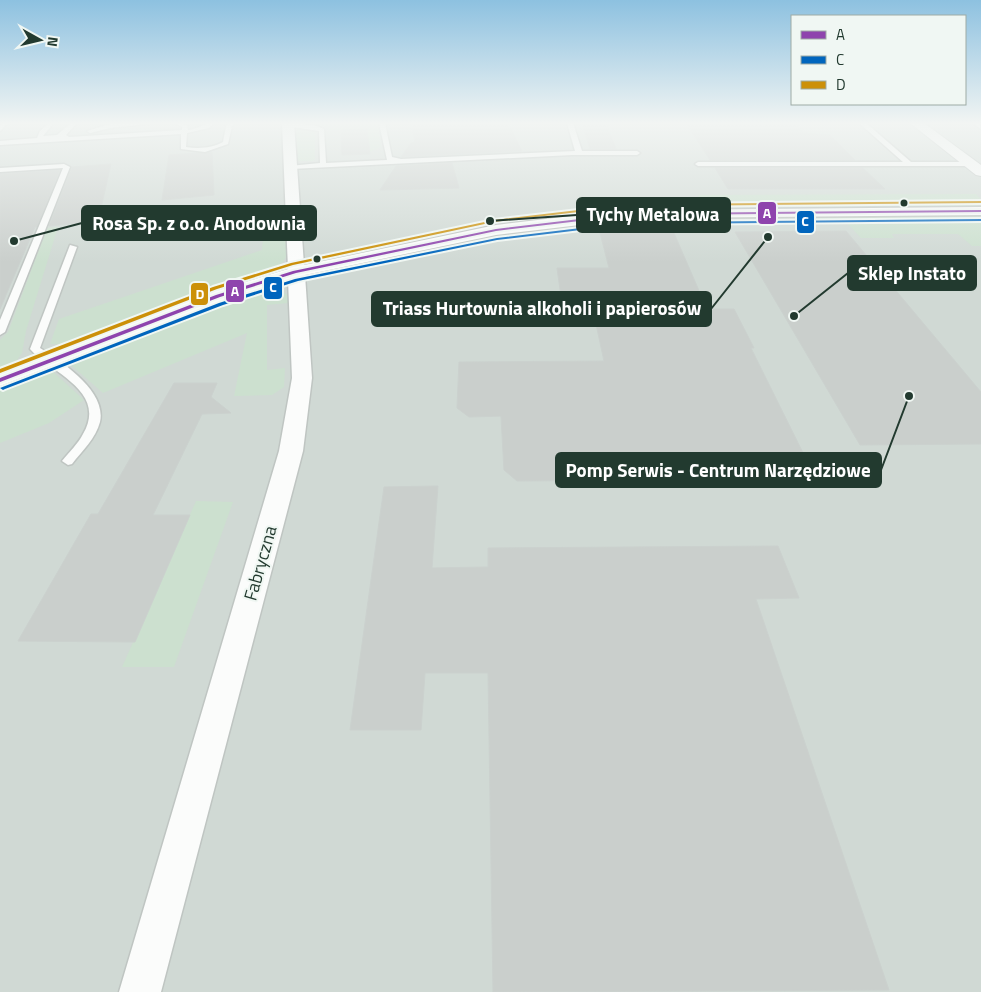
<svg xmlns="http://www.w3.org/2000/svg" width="981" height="992" viewBox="0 0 981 992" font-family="'Titillium Web',sans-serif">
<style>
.built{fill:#d0d9d4}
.green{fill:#cce0cf}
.building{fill:#cacfcc;stroke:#cbd1ce}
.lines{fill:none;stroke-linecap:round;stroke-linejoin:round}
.lane-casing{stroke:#bfc5c2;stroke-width:3}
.street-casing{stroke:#bfc5c2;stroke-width:3}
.secondary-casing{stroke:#bfc5c2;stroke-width:2}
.lane{fill:#fbfcfb;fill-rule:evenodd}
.street{fill:#fbfcfb;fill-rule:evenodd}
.secondary{fill:#fbfcfb;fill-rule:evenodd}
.bus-1-casing{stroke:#f0f7f3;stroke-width:4}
.bus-2-casing{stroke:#f0f7f3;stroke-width:4}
.bus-3-casing{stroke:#f0f7f3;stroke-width:4}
.bus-1{fill:#8e44ad;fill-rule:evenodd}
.bus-2{fill:#0065bd;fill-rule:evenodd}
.bus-3{fill:#cc9009;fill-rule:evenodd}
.bus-dot{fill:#223a2f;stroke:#f0f7f3;stroke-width:2}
.labels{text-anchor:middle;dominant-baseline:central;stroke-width:4;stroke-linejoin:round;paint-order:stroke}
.street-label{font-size:18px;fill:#223a2f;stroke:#f0f7f3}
.leader{fill:none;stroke:#223a2f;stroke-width:2}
.callout-dot{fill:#223a2f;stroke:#f0f7f3;stroke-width:2}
.callout{fill:#223a2f;stroke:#223a2f;stroke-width:2}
.callout-label{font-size:19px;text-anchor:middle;font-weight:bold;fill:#fff}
.line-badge{stroke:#f0f7f3;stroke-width:2}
.badge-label{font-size:14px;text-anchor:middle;font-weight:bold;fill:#fff}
</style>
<rect width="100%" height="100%" fill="#e2e8e5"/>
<!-- built -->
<rect class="built" x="0" y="123" width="981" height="869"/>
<!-- green -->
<g class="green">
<path d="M304,123H378L381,147L370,152L367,129L330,131L329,128Z"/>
<path d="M302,127L311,128L315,131V159L313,161H297L293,132Z"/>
<path d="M976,194L981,199V206L708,207L702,205L698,195Z"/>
<path d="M799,215H981V246H972L958,234H892L894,238H861L847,223L803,222Z"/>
<path d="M284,226L287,255L283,262L266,274L154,312L70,345L50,344L59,319L262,250L264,228Z"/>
<path d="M58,227L26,331L22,353L15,363L0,372V340L8,332L47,228Z"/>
<path d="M264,289L279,291L288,295V303L267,305V370L285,368L284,387L272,395L234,396L247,333L103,393L70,364L75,355L163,322L247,292Z"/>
<path d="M50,369L84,400L49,423L0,443V388L43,370Z"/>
<path d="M196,501L233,502L174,667H122Z"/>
</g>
<!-- building -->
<g class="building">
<path d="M411,123H508L522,151L401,157L411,143L415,142Z"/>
<path d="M582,123H606L616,149H590Z"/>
<path d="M686,123H795L804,133L830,135L855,160H710Z"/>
<path d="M367,129L370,154L342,155L341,130Z"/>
<path d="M212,152L214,195L162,200L169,155Z"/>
<path d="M452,163L459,188L380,190L396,166Z"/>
<path d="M111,164L98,221L49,226L72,167Z"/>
<path d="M715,168H863L885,189H728Z"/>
<path d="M60,170L37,227H35L0,309V174Z"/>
<path d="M846,231L981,392V444L860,445L735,232Z"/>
<path d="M600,233H674L707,309H734L754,348H751L816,479L517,481L504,470L501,416L469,417L457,408L459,362L604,361L590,296H561L557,268H609Z"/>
<path d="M174,383H217L211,397L231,413L202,414L153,515H190L135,642L18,641L91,514H98Z"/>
<path d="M438,486L432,568L488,567V548L778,546L799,598L756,599L889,990L493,992L488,673H425L421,730H350L384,487Z"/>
</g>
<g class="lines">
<defs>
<g id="lane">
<path d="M2,123H8L0,131V125Z"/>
<path d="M49,123L52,125L43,136L57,135L71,123H77L66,135L69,137L182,130V127L175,123L187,125L188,130C197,129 205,123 214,123L209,128L187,133L186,147C199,149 212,148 223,142L226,126L229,123H235L232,126L228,144L205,152L181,149V134L0,145V141L37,138L40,131Z"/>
<path d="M127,123H155L110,128L90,133L87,131L110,124Z"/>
<path d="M288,123L314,125L324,129L326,163L387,160L379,123H385L392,157L401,159L575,151L567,123H573L582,151H637L640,153L637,155H572L291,169L289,168V166L320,163L319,131L286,126Z"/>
<path d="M859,123H866L911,162H970L973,164L970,166H698L695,164L698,162H903Z"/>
<path d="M972,123H979L981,129Z"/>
<path d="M64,164L70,167L5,332L0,335V320L63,168L0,172V168Z"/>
<path d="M70,245L77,247L40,348C62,362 107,391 100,422C96,438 82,451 72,464L68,465L62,461C69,452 78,444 83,434C108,391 51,373 30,349Z"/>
</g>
<path id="street" d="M282,123H294L304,265L496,225L588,214L664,210L981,207V215L664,218L588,224L496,235L305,275L312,378L303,451L161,992H119L279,451L292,378L288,280L224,300L0,386V373L212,292L288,269Z"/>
<path id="secondary" d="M910,123H924L981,165V176L976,175Z"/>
</defs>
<!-- lane casing -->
<use href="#lane" class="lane-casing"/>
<!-- street casing -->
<use href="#street" class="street-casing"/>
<!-- secondary casing -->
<use href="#secondary" class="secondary-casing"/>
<!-- lane -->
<use href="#lane" class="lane"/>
<!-- street -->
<use href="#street" class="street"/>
<!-- secondary -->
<use href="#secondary" class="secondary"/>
<defs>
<path id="bus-1" d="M981,210V212L664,215L588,220L496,231L296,273L220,297L0,382V378L216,295L293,271L496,229L588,218L664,213Z"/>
<path id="bus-2" d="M981,219V221L664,224L589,229L497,240L298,281L223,305L5,389L3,390L0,388L219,303L295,279L497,238L589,227L664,222Z"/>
<path id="bus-3" d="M981,201V203L663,206L587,211L494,222L293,265L217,289L0,373V369L213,287L291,263L494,220L587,209L663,204Z"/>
</defs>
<!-- bus-1 casing -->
<use href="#bus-1" class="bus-1-casing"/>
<!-- bus-2 casing -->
<use href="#bus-2" class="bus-2-casing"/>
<!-- bus-3 casing -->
<use href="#bus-3" class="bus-3-casing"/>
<!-- bus-1 -->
<use href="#bus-1" class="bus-1"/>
<!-- bus-2 -->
<use href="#bus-2" class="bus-2"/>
<!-- bus-3 -->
<use href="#bus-3" class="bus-3"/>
</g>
<!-- sky -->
<linearGradient id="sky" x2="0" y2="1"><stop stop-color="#8dc1e0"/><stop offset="0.47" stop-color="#f2f5f3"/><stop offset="1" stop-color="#f2f5f3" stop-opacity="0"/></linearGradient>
<rect width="981" height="262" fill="url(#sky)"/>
<!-- markers -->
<g class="bus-dot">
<circle cx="904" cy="203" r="4.5"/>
<circle cx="317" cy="259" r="4.5"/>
</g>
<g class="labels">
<!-- street labels -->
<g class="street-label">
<text transform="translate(260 563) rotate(-74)">Fabryczna</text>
</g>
</g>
<!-- callouts -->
<path class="leader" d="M490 221L577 215M14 241L82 223M794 316L848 273M768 237L711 309M909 396L881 470"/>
<g class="callout-dot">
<circle cx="490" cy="221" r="5"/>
<circle cx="14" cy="241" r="5"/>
<circle cx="794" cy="316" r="5"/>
<circle cx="768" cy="237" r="5"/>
<circle cx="909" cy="396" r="5"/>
</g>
<g class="callout">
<rect x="577" y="198" width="153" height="34" rx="5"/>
<rect x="82" y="206" width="234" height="34" rx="5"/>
<rect x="848" y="256" width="128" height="34" rx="5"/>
<rect x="372" y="292" width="339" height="34" rx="5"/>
<rect x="556" y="453" width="325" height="34" rx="5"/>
</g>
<g class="callout-label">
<text x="653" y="221">Tychy Metalowa</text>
<text x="199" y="230">Rosa Sp. z o.o. Anodownia</text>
<text x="912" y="280">Sklep Instato</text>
<text x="542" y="315">Triass Hurtownia alkoholi i papierosów</text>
<text x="718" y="477">Pomp Serwis - Centrum Narzędziowe</text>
</g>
<g class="line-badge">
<rect x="757" y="201" width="20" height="24" rx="5" fill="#8e44ad"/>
<rect x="796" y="210" width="19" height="24" rx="5" fill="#0065bd"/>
<rect x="263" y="276" width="20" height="24" rx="5" fill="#0065bd"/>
<rect x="225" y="279" width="20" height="24" rx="5" fill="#8e44ad"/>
<rect x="190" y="282" width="19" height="24" rx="5" fill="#cc9009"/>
</g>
<g class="badge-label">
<text x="767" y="218">A</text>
<text x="805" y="226">C</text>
<text x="273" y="292">C</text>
<text x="235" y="296">A</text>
<text x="200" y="299">D</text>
</g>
<!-- legend -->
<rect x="791" y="15" width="175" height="90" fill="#f0f7f3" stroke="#9eaba5"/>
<rect x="801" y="31" width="25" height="8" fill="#8e44ad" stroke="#9eaba5"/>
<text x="836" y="40" font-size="15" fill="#223a2f">A</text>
<rect x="801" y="56" width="25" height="8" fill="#0065bd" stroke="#9eaba5"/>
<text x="836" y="65" font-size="15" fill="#223a2f">C</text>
<rect x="801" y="81" width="25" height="8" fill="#cc9009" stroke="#9eaba5"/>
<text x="836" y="90" font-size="15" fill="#223a2f">D</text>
<!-- north arrow -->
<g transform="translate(40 40) rotate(98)" stroke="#f0f7f3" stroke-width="4" paint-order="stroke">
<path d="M0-4L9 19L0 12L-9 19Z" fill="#223a2f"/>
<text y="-8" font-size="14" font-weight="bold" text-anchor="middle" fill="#223a2f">N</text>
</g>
</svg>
